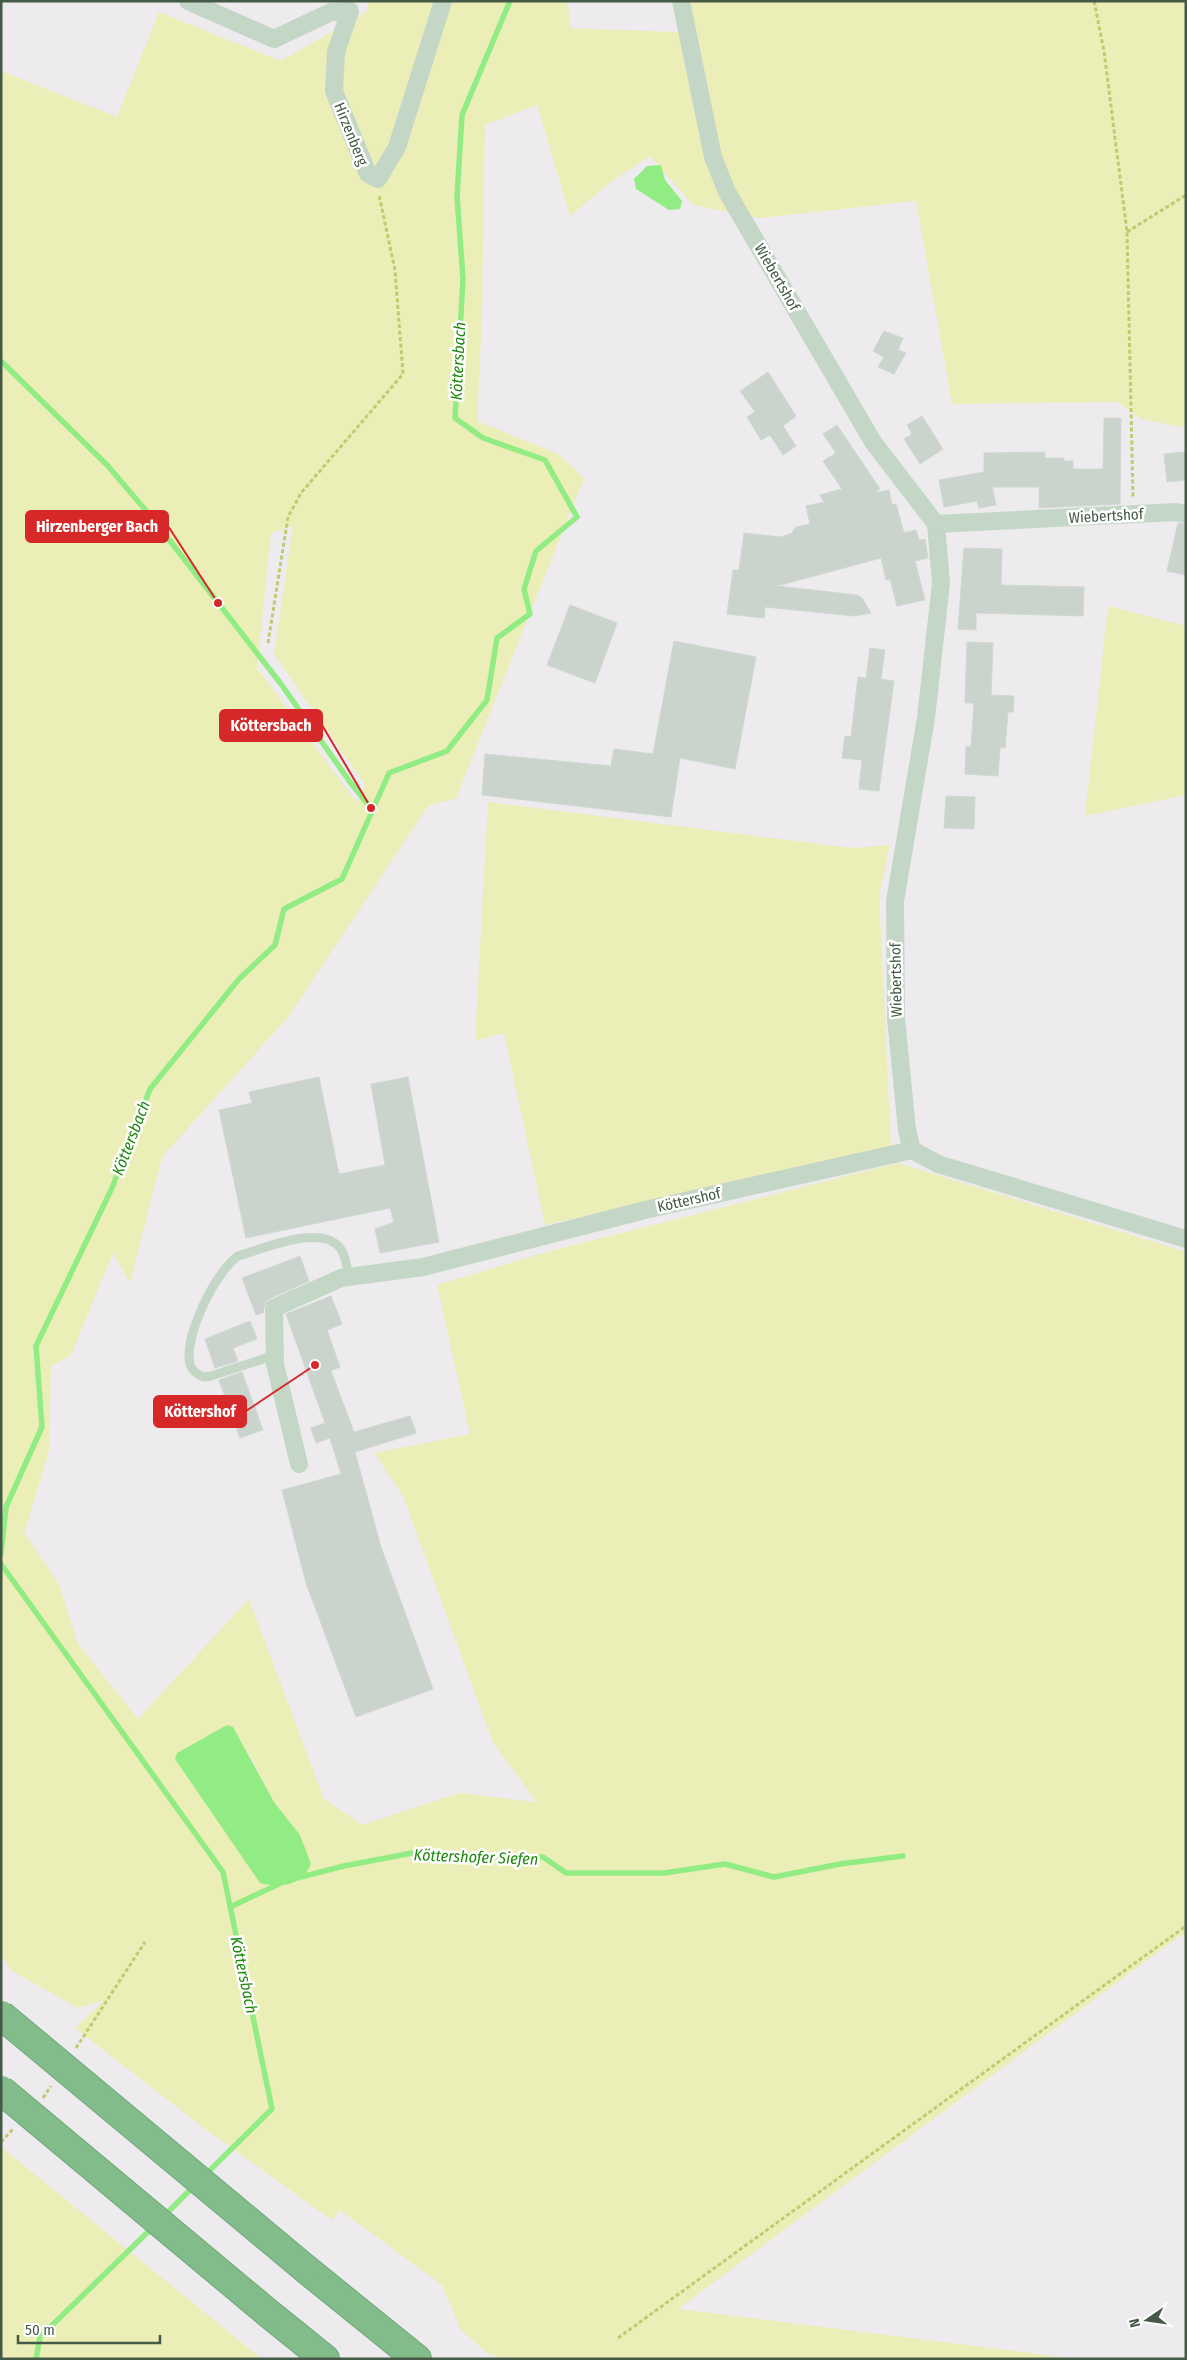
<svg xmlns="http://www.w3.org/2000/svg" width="1187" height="2360" viewBox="0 0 1187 2360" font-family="'Fira Sans Condensed',sans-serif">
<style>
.green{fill:#eceeb7;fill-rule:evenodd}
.water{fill:#92ec84}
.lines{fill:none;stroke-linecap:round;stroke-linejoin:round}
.stream{stroke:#92ec84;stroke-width:5.5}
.building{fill:#cad4cd;stroke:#cfd8d2}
.highway-casing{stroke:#6da877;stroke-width:30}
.path{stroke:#becc6f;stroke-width:3;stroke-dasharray:4 2.5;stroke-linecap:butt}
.lane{stroke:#c4d7c6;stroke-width:9}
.street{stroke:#c4d7c6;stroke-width:18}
.highway{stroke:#82bc8b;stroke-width:28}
.highway-bridge-casing{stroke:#6da877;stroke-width:30;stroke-linecap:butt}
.highway-bridge{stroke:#82bc8b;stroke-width:28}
.labels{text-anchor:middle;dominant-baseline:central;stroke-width:5;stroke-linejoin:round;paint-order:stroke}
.street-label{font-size:15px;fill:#445946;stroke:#fff}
.water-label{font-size:16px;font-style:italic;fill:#1d880b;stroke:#fff}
.leader{fill:none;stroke:#d62828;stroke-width:2}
.callout-dot{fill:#d62828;stroke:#fff;stroke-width:2}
.callout{fill:#d62828;stroke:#d62828;stroke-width:2}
.callout-label{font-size:16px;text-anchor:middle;font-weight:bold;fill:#fff}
</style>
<rect width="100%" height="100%" fill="#edebee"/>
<!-- green -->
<g class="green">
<path d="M369,1H568L570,28L679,32L671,1H1186V428L1142,419L1117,402L952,404L916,201L759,218L693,205L650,156L612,181L570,216L537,105L485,125L482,314L477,421L558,454L584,478L456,798L428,806L289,1016L162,1157L130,1283L113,1253L71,1355L51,1366L49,1451L24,1533L59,1584L78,1644L138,1719L249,1599L324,1799L362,1825L459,1793L537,1802L493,1743L403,1496L374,1453L470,1434L437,1285L550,1251L898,1163L1186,1252V1936L1181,1935L678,2309L1078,2359H502L487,2353L461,2330L442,2285L340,2210L332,2220L205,2129L75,2028L104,2000L78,2008L12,1971L1,1955V71L117,117L159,12L281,61L366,12ZM293,526L274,654L365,785L357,803L257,668L271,533ZM247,1750L274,1802L300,1835L275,1887Z"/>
<path d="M1108,606L1186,626V795L1085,816Z"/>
<path d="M488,802L852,848L890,845L879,895L891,1146L545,1225L504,1033L475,1041Z"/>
<path d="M1,2147L262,2359H1Z"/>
</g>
<!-- water -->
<g class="water">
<path d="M661,165L665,180L682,201L680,209L669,210L636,189L634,179L647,166Z"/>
<path d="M227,1725L233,1727L274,1802L300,1835L311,1864C302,1886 281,1888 260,1883L175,1759L177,1753Z"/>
</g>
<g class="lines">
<!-- stream -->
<g class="stream">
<path d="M1,361L108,466L153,519L281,684L350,782L371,808"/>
<path d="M1,1554L6,1507L42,1427L36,1346L112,1188L150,1089L239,979L275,945L284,909L342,879L389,773L447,751L487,700L497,638L530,614L524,589L536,551L577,517L545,460L483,438L455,418L463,279L457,196L462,115L510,1"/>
<path d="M1,1564L223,1872L272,2109L205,2175"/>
<path d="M297,1878L344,1866L412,1853L543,1857L566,1873H664L725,1864L774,1877L840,1864L903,1856"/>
<path d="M230,1907L279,1884"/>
<path d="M164,2216L195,2185"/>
<path d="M36,2359L40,2337L154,2226"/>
</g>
</g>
<!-- building -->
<g class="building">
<path d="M884,331L903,338L898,350L906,353L894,374L878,367L884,357L873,351Z"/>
<path d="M768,372L796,416L783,426L796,446L783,455L770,435L761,440L747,417L755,412L740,391Z"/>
<path d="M922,416L943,449L920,464L904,439L912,434L907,425Z"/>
<path d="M1104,418H1121L1120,504L1039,508V487H992L996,505L979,508L977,501L944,507L939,480L984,472V453L1045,452V458H1064V461H1073V469H1103Z"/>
<path d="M837,425L880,489L875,493L889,490L892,505L896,504L904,533L916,530L919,540L925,539L928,558L915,561L925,600L897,606L890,579L886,580L881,558L777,586L857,595L862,598L871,613L854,616L765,607L764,618L727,614L733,570H739L744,533L780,537L791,534L796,527L810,524L806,506L824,502L820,495L842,489L823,461L836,453L823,434Z"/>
<path d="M1186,452V480L1167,482L1164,454Z"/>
<path d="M1178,523L1186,524V575L1167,571Z"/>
<path d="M964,548L1002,549L1001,585L1084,587L1083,616L976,613V630L958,629Z"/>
<path d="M570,605L617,623L595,683L547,665Z"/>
<path d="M674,641L756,657L735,769L680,758L671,817L482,795L485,754L611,766L614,749L653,754Z"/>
<path d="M967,642L993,643L991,695L1014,696L1013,712H1008L1005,748H1000L998,776L965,774L966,746L971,747L974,703H965Z"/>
<path d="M870,648L885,650L881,679L894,681L879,791L859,789L862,760L842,758L845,736L851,737L858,677L866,678Z"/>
<path d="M946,796L975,797L974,829L944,828Z"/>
<path d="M319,1077L339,1174L385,1165L371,1084L408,1077L439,1242L380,1253L375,1229L394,1222L390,1208L246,1238L219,1110L252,1103L249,1092Z"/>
<path d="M300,1256L309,1281L269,1299L265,1303L263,1313L256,1315L242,1278Z"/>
<path d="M331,1296L342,1324L327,1330L340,1367L331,1371L354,1432L410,1416L416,1433L355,1452L381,1547L433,1689L356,1717L306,1583L282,1490L341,1474L330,1438L316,1443L311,1428L325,1423L286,1314Z"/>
<path d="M250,1321L257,1339L233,1348L238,1361L215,1368L205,1339Z"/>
<path d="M242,1372L263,1430L240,1438L219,1380Z"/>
</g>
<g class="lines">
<defs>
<g id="highway">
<path d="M307,2270L417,2359"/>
<path d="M268,2313L325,2359"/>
</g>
</defs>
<!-- highway casing -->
<use href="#highway" class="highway-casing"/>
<!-- path -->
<g class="path">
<path d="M1094,1L1104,51L1127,232L1133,497"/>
<path d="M1127,232L1186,195"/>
<path d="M268,643L288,517L301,493L403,374L395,270L379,195"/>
<path d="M76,2048L145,1942"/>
<path d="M43,2098L51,2086"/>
<path d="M1,2142L13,2129"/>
<path d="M618,2338L1186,1926"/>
</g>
<!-- lane -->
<path class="lane" d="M275,1355L211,1376L204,1377C198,1375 192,1371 190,1364C183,1337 216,1271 238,1256C263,1249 325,1221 342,1251C346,1258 347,1269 349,1277"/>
<!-- street -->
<g class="street">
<path d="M188,1L274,39L331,12L350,11L336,52L334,91L368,174L378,179L397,147L443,1"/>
<path d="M681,1L713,157L727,192L873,442L936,524L941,583L926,718L895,901L896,1018L907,1130L912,1150L938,1164L1186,1239"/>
<path d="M936,524L1176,512L1186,514"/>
<path d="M299,1464L275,1364L274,1308L341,1278L423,1267L645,1210L912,1150"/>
</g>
<!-- highway -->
<use href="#highway" class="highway"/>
<defs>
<g id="highway-bridge">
<path d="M1,2015L307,2270"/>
<path d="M1,2090L268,2313"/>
</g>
</defs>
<!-- highway-bridge casing -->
<use href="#highway-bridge" class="highway-bridge-casing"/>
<!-- highway-bridge -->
<use href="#highway-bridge" class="highway-bridge"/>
</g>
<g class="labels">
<!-- street labels -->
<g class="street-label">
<text transform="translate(351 134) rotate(68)">Hirzenberg</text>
<text transform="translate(777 277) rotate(60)">Wiebertshof</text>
<text transform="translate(1106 516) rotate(-3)">Wiebertshof</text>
<text transform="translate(896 980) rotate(-91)">Wiebertshof</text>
<text transform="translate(689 1200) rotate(-13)">Köttershof</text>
</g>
<!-- water labels -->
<g class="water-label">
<text transform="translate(458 361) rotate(-87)">Köttersbach</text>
<text transform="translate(131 1138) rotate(-69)">Köttersbach</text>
<text transform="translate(476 1857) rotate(2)">Köttershofer Siefen</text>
<text transform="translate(244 1975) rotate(78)">Köttersbach</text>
</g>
</g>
<!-- callouts -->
<path class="leader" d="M218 603L168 526M371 808L322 725M315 1365L246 1411"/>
<g class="callout-dot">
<circle cx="218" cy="603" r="5"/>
<circle cx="371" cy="808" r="5"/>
<circle cx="315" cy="1365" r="5"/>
</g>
<g class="callout">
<rect x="26" y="511" width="142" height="31" rx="5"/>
<rect x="220" y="710" width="102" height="31" rx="5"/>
<rect x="154" y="1396" width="92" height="31" rx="5"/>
</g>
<g class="callout-label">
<text x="97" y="532">Hirzenberger Bach</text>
<text x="271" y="731">Köttersbach</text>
<text x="200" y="1417">Köttershof</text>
</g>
<!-- border -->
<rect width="1187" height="2360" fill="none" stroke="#445946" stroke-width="5"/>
<!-- north arrow -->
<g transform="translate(1147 2320) rotate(257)" stroke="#ffffff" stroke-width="4" paint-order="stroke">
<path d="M0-4L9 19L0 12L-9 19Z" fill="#445946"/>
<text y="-8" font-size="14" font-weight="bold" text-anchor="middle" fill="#445946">N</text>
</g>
<!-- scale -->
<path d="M18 2335v8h142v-8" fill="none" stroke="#445946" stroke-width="2.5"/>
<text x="25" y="2335" font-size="15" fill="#445946" stroke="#ffffff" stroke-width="4" paint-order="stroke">50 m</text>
</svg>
